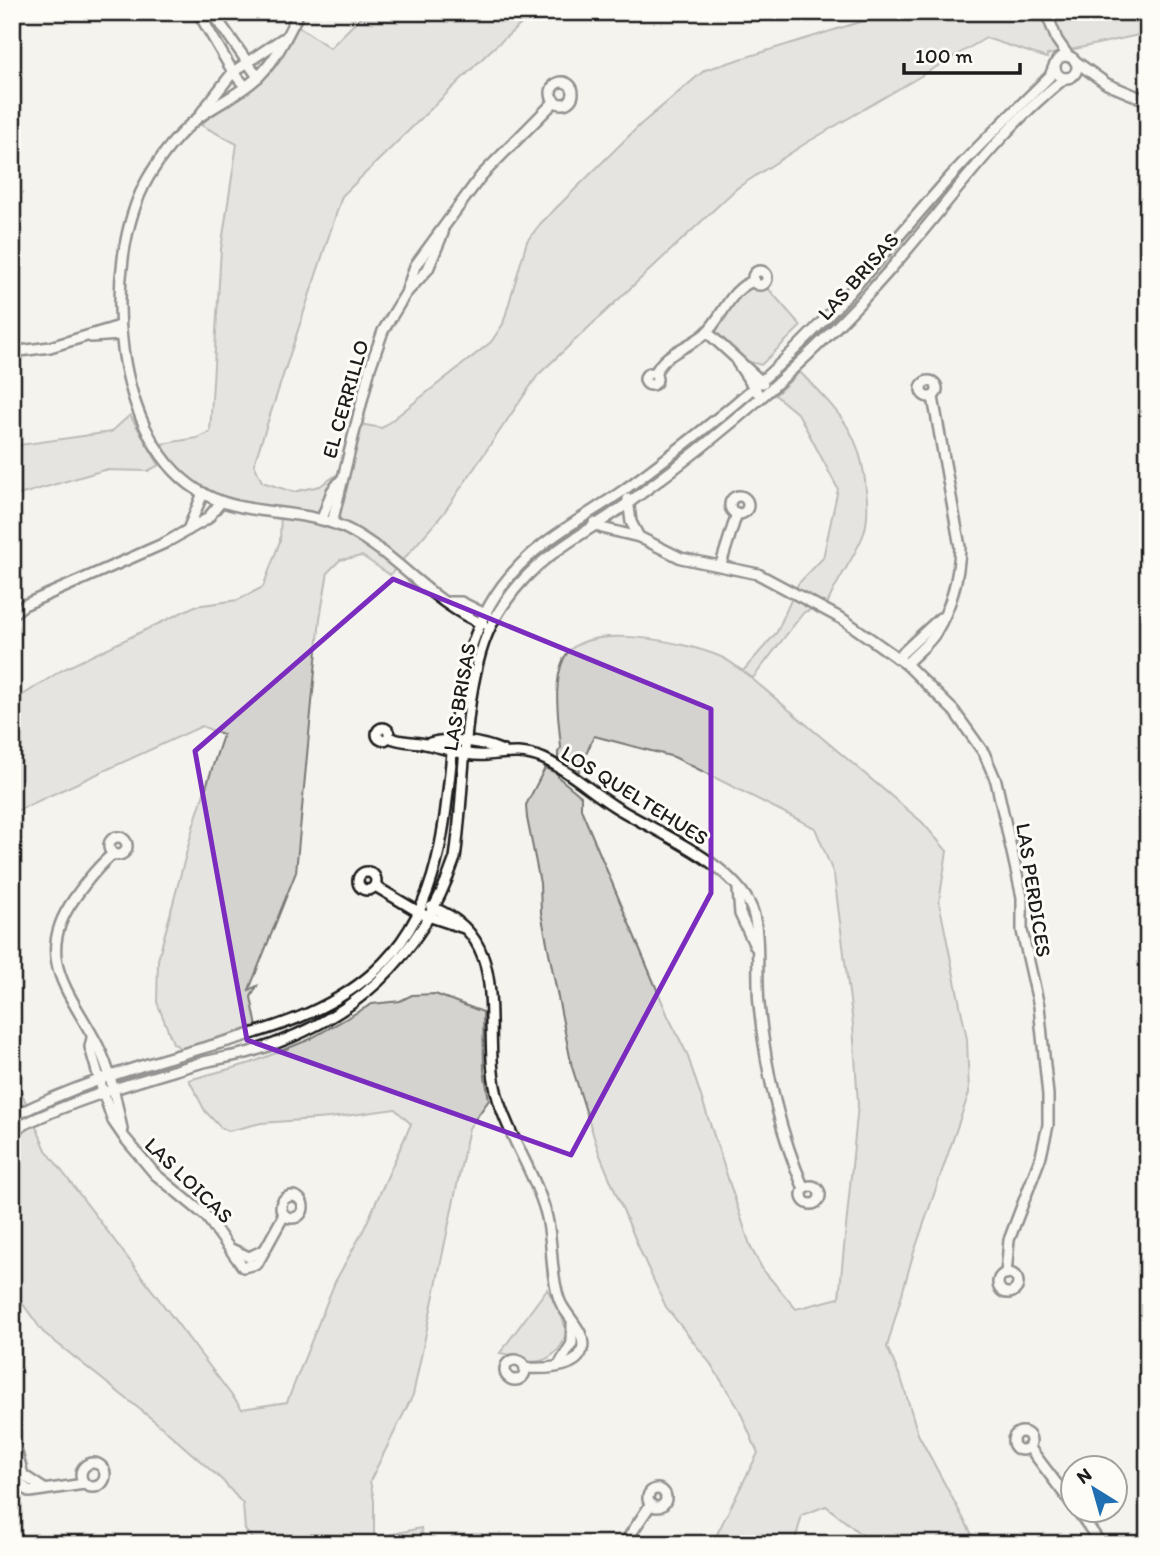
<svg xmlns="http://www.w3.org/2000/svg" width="1160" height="1556" viewBox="0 0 1160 1556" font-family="Itim,sans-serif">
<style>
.green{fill:#d4d3cf;stroke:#787876;stroke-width:2}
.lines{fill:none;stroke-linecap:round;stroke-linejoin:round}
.minor-casing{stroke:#1c1c1c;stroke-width:14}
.minor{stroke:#fdfcf7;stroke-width:9}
.marked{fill:none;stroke:#7b2cbf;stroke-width:5;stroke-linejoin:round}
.labels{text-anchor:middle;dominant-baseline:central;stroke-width:6;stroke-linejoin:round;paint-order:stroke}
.street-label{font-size:21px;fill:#1c1c1c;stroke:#fdfcf7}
</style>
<rect width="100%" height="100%" fill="#f4f3ee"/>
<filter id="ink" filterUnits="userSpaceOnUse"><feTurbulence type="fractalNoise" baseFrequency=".0143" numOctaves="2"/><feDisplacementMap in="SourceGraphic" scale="14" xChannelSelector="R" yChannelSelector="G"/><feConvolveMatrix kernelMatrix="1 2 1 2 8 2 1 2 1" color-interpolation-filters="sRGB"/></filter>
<g filter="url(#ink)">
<!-- green -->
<g class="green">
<path d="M366,12H535L490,51L342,196L254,464L262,482L293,492L320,486L345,469L359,424L382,428L491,342L503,324L527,241L541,223L640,125L705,70L892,12H1148V33L1047,55V58L986,38L806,143L737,188L538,375L443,514L390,575L362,556L340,560L328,572L320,618L296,872L249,990L257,986L251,997L257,1027L182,1049L173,1043L157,1002L158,960L194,824L223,735L202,726L12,813V702L62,670L195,606L238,600L263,587L280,541L281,510L210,493L177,467L161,444L197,438L210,432L221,249L237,144L201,125L229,98L264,71L295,24L330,48Z"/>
<path d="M1052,80L1056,81L967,172L866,291L772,382H768L884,263L971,160Z"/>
<path d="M754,287H767L801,326L761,365L739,359L716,336C717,320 739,292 754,287Z"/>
<path d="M800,372C839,413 861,431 866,490C868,503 868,521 864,533C855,558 836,580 827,605L804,612L753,678L744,672L922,822L947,851L939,902L967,1039L969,1093L913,1255L887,1347L902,1381L918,1434L977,1544H873L826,1506L802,1515L794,1544H712L758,1453L739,1409L710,1363L666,1307L642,1255L599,1153L572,1067L541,913L540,883L527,818L526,805L545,768L558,774V777L581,796V809L668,1016L687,1054L751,1248L763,1270L796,1309L839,1298L858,1105L853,1024L834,875L815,828L674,757L594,736L578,773L570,760L566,766L558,760V752L561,748C559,720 552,684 564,658C583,619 690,643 721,657C729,660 736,667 743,671L777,632L798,584L823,558L838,489L799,415L775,395Z"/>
<path d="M130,415L159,465L148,471L104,470L12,497V446L111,432Z"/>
<path d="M435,994L483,1012L484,1070L489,1100L469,1128L413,1395L370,1481L374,1500V1538L421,1528L424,1544H257L245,1530L243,1504L222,1480L157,1423L43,1332L12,1289V1070L46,1150L242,1409L287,1402L335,1282L364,1229L411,1124L395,1109L330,1118L261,1123L229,1131L220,1127L205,1111L189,1080L251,1063L308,1040L372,1004L400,1001L412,995Z"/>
<path d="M547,1289C553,1300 565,1317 565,1330C566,1350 545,1365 527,1361C517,1359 510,1354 500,1353Z"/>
</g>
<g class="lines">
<defs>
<g id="minor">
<path d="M198,12L233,72L245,86"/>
<path d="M212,12L258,77"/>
<path d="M299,12C288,34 277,58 260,75C243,92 219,103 199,117C179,133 161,156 148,178C100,262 110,445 206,495C251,518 305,507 349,530C398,556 432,603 483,624"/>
<path d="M1046,12L1057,40L1069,57"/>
<circle cx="1066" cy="67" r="11"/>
<path d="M1075,61L1107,84L1148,101"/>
<circle cx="562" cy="93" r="11"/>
<path d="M202,112L233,72L282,39"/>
<circle cx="760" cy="278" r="7"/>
<path d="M407,292L428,269L443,233"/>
<path d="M707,332L763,383"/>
<path d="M91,337L120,335"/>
<path d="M12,352L50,347L120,326"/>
<path d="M737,362L757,392"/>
<circle cx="651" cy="379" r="6"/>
<path d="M655,374C664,352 689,348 706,333C723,317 730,288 754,281"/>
<circle cx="929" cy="389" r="8"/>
<circle cx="739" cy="505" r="9"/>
<path d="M628,499L631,522L639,537"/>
<path d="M322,519L332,491L341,480"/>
<path d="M332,523L370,368L383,331L406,293L415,266L481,176L554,102"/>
<path d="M594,523L602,528L639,537L681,558L758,574L844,620L906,664L954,711L984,753L996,781L1022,897V931L1039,1006L1048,1095V1125L1041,1156L1009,1240L1006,1274"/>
<path d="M188,530L203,493"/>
<path d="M721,564L737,513"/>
<path d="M449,602H461L487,615"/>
<path d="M12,614L24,605L165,543L207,519L221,502"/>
<path d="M897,658L940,618"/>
<path d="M906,664C915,654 930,643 936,632C951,607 959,576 960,547L933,397"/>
<circle cx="383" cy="734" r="6"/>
<path d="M389,737C401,743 412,741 425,744C445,748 466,757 487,755C507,753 524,750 544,759C570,771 590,791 614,806C655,832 733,862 752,909C761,932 756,977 759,1004C765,1067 779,1130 804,1189"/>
<path d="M427,744C448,736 483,742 503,751"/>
<circle cx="118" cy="846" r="9"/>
<path d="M113,854C98,866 85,883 74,899C32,958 71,993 98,1046C111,1071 116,1101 122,1129"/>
<circle cx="367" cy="881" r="9"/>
<path d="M375,886L422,914L464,928"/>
<path d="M738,890L740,914L755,946"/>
<path d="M431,907C519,939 477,1034 499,1102C511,1140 534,1172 545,1210C554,1239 549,1270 559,1299C564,1315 588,1332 582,1350C577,1369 542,1369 525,1368"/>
<path d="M92,1038L90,1047L103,1092L113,1121L124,1137L155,1174L206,1216L243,1267L257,1264L284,1215"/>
<path d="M12,1117C69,1088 128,1069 189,1052C254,1033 321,1019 374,972C487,870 418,700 502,586C534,542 580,521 624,490C670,456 716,421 759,383C832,319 887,248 951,176C982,141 1017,109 1050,76L1054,66"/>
<path d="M12,1130C70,1101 131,1083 193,1065C212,1059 232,1057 250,1052C353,1021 420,960 455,858C465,792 462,676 494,620C531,555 575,542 631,501C723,434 812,358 887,273C945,208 996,132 1065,78"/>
<circle cx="811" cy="1195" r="9"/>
<circle cx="292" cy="1207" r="11"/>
<path d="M231,1249L249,1257L264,1250"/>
<circle cx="1008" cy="1283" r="10"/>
<circle cx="515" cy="1370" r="10"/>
<path d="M559,1365L572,1343V1324"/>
<circle cx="1022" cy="1441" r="9"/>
<path d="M12,1434L23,1475L44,1489"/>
<path d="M1029,1447L1072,1504"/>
<path d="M18,1462V1482L30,1492L84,1484"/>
<circle cx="93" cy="1475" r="12"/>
<circle cx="657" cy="1498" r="9"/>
<path d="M1077,1510L1101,1544"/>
<path d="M624,1544L651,1504"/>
</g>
</defs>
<!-- minor casing -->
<use href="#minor" class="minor-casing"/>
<!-- minor -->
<use href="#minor" class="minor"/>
</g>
</g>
<!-- marked area -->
<path d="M0 0H1160V1556H0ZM393,579L711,709V893L571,1155L247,1040L195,751Z" fill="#f4f3ee" fill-opacity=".55" fill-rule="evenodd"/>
<path class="marked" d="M393,579L711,709V893L571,1155L247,1040L195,751Z"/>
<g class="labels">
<!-- street labels -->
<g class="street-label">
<text transform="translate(858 276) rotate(-48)">LAS BRISAS</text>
<text transform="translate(345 399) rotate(-74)">EL CERRILLO</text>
<text transform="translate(459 697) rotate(-80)">LAS BRISAS</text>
<text transform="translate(635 795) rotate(32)">LOS QUELTEHUES</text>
<text transform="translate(1034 890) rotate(81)">LAS PERDICES</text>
<text transform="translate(189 1180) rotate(44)">LAS LOICAS</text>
</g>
</g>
<!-- margin -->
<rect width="1160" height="1556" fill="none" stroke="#fdfcf7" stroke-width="42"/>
<rect x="21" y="21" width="1118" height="1514" fill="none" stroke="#1c1c1c" stroke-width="2.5" filter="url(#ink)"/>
<!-- north arrow -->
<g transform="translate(1094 1489) rotate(323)"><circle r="33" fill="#fdfcf7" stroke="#a3a29f" stroke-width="2"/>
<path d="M0-5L12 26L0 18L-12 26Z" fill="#1f6fb2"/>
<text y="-10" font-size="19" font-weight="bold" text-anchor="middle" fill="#1c1c1c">N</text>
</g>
<!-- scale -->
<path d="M904 63v10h116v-10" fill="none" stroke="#1c1c1c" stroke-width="3.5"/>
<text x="915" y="63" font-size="21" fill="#1c1c1c" stroke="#fdfcf7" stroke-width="5" paint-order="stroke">100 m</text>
</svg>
